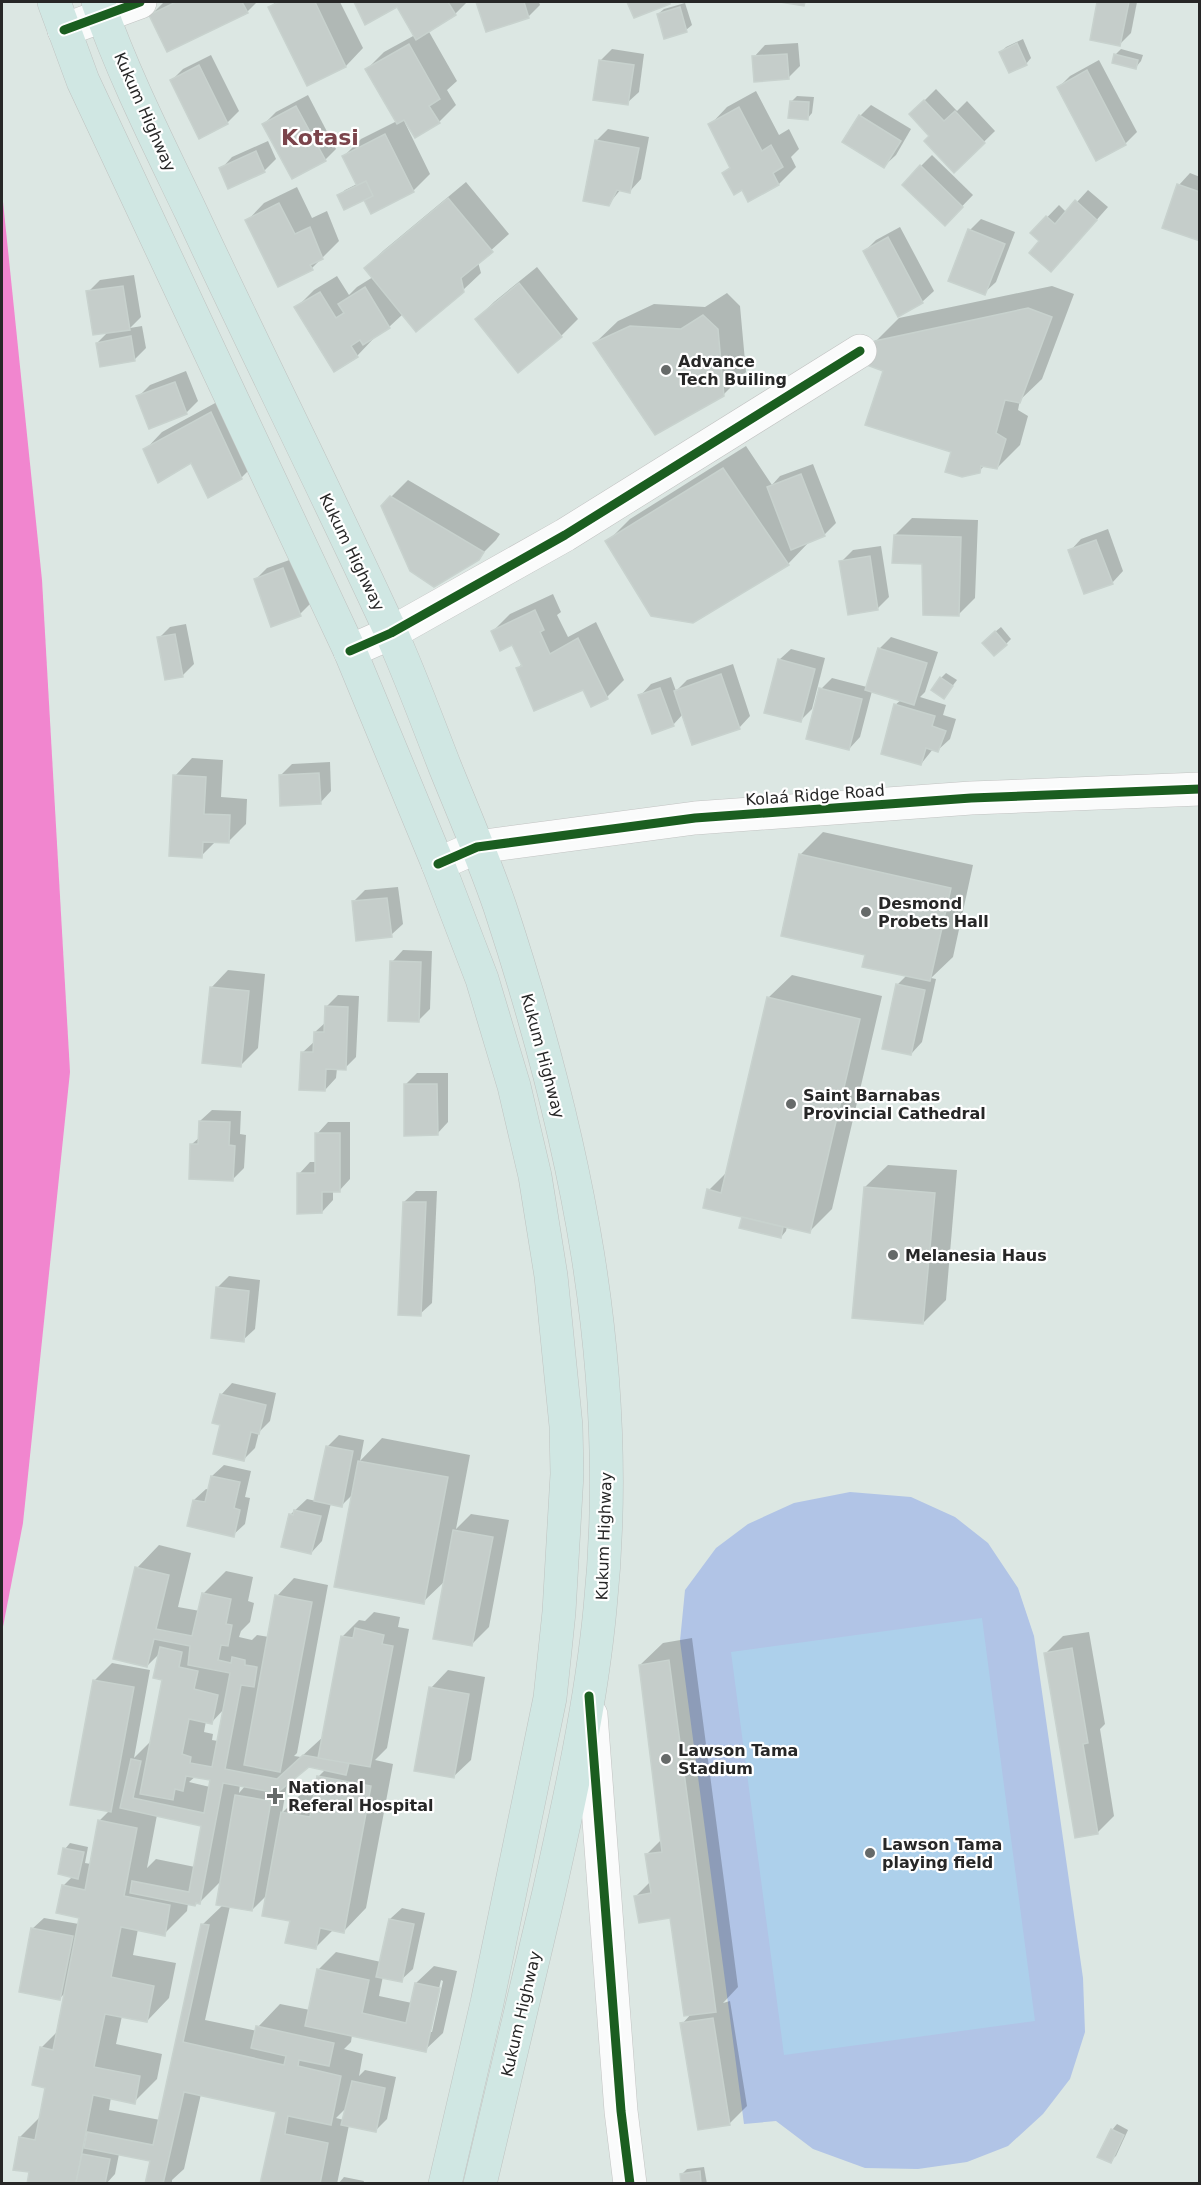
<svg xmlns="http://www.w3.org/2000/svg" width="1201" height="2185" viewBox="0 0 1201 2185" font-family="'DejaVu Sans',sans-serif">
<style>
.green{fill:#b1c4e6}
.pitch{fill:#add0eb}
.water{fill:#f186cf}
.shadow{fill:#0003;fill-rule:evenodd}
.building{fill:#c5cdca;stroke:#c8d2ce;stroke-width:1.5}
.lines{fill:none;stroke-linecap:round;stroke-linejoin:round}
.minor-casing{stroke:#c2c3c2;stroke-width:34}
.major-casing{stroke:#bfc3c1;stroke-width:34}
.minor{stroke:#fafbfb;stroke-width:33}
.major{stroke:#d0e7e3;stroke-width:33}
.cycleway-casing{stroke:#fff;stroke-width:13}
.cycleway{stroke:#1b5e20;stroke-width:9}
.poi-dot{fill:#666a69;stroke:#fff;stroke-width:2}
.labels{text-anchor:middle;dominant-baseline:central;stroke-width:4.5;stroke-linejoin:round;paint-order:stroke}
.street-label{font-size:16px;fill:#272727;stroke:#fff}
.poi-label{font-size:16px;font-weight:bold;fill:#272727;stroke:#fff;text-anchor:start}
.district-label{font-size:22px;font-weight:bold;fill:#7b444b;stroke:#fff}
</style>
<rect width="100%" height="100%" fill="#dce7e3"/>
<!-- green -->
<path class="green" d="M850,1492L911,1497L955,1517L988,1543L1018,1588L1034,1636L1083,1978L1085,2032L1070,2079L1043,2114L1008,2146L967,2162L918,2169L865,2168L813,2149L776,2121L744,2124L680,1641L685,1590L716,1548L748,1524L794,1503Z"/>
<!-- pitch -->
<path class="pitch" d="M982,1618L1035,2021L784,2055L731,1652Z"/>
<!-- water -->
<path class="water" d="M2,192L42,580L70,1072L23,1523L2,1632Z"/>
<!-- shadow -->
<g class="shadow">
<path d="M164,2H257L247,12L151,15Z"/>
<path d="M276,2H340L363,48L346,66L308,84L270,7Z"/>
<path d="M355,2H467L455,14L428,30L457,81L447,90L456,105L439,122L405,123L430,174L413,191L364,198L339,196L345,190L357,184L344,156L361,139L397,121L367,69L384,52L415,35L398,5L366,23Z"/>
<path d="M478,2H539L540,5L528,17L487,30Z"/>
<path d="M629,2H670L635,17Z"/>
<path d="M1099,2H1137L1131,33L1120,44L1092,38Z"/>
<path d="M685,3L692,25L686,30L658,14L664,9Z"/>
<path d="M1023,39L1031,58L1026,64L1001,52L1006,47Z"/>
<path d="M798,43L800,66L788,78L754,57L765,45Z"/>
<path d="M612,49L644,54L639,92L627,103L601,60Z"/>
<path d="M1121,49L1143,55L1141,61L1136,67L1115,55Z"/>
<path d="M211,55L239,111L228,122L199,137L171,81L183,69Z"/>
<path d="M1099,60L1137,132L1125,144L1096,159L1059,87L1070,76Z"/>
<path d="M936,89L957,111L967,101L995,131L954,171L931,136L911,114Z"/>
<path d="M756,91L779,135L789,129L799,149L791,157L796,167L779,184L724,173L731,166L710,125L727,107Z"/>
<path d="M308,95L336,149L325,160L264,124L276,112Z"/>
<path d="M797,96L814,97L812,113L807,119L792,101Z"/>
<path d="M871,105L911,129L896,155L884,166L860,116Z"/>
<path d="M608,129L649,137L641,179L630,191L621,189L608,205L596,141Z"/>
<path d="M268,141L276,159L264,171L221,169L232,157Z"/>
<path d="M932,155L973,195L945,224L921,166Z"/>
<path d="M1190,173L1200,177V240L1179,185Z"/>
<path d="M466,182L509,234L478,262L481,273L463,290L403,314L389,327L373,337L374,338L357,356L334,370L296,308L314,290L337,276L349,295L357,287L373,277L366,268L383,251Z"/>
<path d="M297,187L312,218L327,211L339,241L312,268L247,221L264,203Z"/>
<path d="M1088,190L1108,207L1062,259L1032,233L1059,205L1067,213Z"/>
<path d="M981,219L1015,232L996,282L984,293L970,230Z"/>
<path d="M900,227L934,291L922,302L865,251L876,240Z"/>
<path d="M537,267L578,319L561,336L477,319L494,302Z"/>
<path d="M134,275L141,317L130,328L142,326L146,348L135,359L97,343L109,331L88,292L100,280Z"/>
<path d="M1052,286L1074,294L1042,379L1020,400L1018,410L1028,416L1020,445L997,468L985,465L979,471L953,451L885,370L876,341L899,318Z"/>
<path d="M727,293L740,306L746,372L723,395L595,343L618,321L654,304L705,307Z"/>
<path d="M186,371L198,401L186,413L138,397L150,385Z"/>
<path d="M228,396L259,460L241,478L192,461L145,450L162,432Z"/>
<path d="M746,446L772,485L780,476L813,464L836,523L824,535L810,541L788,564L607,542L630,519Z"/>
<path d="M408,480L500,534L496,540L478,558L391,497Z"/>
<path d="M912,518L978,520L975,598L958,615L923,562L895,535Z"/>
<path d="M1108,529L1123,571L1112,583L1070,551L1081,539Z"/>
<path d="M881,546L889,597L878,608L841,562L853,550Z"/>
<path d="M295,558L311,603L300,614L256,579L267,568Z"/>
<path d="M553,594L561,612L557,615L568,637L596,622L624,680L607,697L518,668L522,664L513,643L493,631L510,614Z"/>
<path d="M186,624L194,664L182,676L159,638L170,627Z"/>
<path d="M1001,627L1011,639L1006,644L989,637Z"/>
<path d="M891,637L938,652L925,692L920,697L946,705L943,715L956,719L950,739L938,750L933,749L921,764L895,705L901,700L872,691L860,737L849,749L821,689L832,678L867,687L879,649Z"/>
<path d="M791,649L825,658L812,709L800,721L779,660Z"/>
<path d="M733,664L750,716L739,728L683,714L673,725L640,696L651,684L671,677L676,691L687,680Z"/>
<path d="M946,673L957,680L944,697L941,678Z"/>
<path d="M192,758L223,760L221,797L247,799L246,824L228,842L216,841L201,856L175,776Z"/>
<path d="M330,762L331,791L320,803L280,776L292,764Z"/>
<path d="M823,832L973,865L953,957L931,978L936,979L922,1042L911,1054L897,985L907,975L867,954L800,855Z"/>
<path d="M398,887L403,924L391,935L353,902L365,890Z"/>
<path d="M403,950L432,951L430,1009L419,1020L392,962Z"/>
<path d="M228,970L265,974L258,1048L240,1066L211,988Z"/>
<path d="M792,975L882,996L832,1209L809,1232L787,1226L786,1231L781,1237L744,1216L709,1190L728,1171L769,997Z"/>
<path d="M338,995L359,996L356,1057L345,1068H337L336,1078L325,1090L302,1053L315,1041V1032L326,1022L327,1006Z"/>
<path d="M417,1073H448V1122L437,1134L405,1085Z"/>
<path d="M212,1110L241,1111L240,1134L246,1135L244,1168L233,1179L192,1144L200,1137V1121Z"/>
<path d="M328,1122H350V1179L339,1191H333V1200L322,1212L299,1174L310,1162H317V1134Z"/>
<path d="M888,1165L957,1170L946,1300L923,1323L865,1187Z"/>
<path d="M416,1191H437L432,1303L420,1314L404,1202Z"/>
<path d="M229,1276L260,1280L255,1329L243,1340L218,1287Z"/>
<path d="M232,1383L276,1393L270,1421L259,1432L255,1448L244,1459L221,1424V1395Z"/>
<path d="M339,1435L364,1440L360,1461L382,1438L470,1455L456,1529L471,1514L509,1520L489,1627L472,1644L445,1581L423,1602L353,1494L342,1505L331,1503L322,1541L311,1553L290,1515L307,1499L316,1501L327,1447Z"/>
<path d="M224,1465L251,1471L245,1497L250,1498L245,1524L233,1535L194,1500L206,1489L209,1490L212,1476Z"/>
<path d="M159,1545L191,1553L178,1607L200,1611L203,1594L226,1571L253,1577L248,1601L254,1603L250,1622L241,1631L239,1637L252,1640L257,1635L269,1637L277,1596L294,1578L328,1585L297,1753L294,1756L301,1757L324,1736L342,1637L359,1620L365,1621L374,1612L400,1617L398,1627L409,1629L387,1748L375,1760L393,1764L366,1908L344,1931L334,1929L316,1947L268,1894L252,1910L230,1906L205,2020L257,2031L258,2027L280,2004L310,2010L318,1970L336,1952L381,1962L390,1919L402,1908L425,1913L413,1969L401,1980L383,1976L379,1996L412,2003L416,1983L434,1966L457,1971L443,2033L425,2050L352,2035L351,2042L344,2049L363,2054L359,2076L365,2070L396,2077L387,2119L375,2131L349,2125L337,2184H262L278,2111L201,2094L184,2169L172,2180V2184H147L152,2160L119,2154L115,2174L106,2184H28L31,2171L20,2137L41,2116L47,2087L41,2048L58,2031L66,1992L60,1998L32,1929L44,1918L79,1924L81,1917L63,1886L73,1876L65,1849L70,1843L88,1847L85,1863L91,1864L99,1821L110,1810L95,1680L112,1663L150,1670L134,1758L152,1740L164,1679L160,1653L147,1666L137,1568ZM224,1709L218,1741L212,1740L213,1734L204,1732L206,1721L212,1722ZM308,1765L326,1769L318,1777L316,1792L305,1790L282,1813L287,1784ZM196,1776L212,1779L210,1787L189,1782ZM240,1784L246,1785L239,1793ZM157,1815L203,1824L195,1867L156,1859L147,1868ZM222,1880L223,1905L202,1925L160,2120L109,2110L111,2097L134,2102L157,2079L162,2054L116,2044L122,2016L147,2021L169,1998L176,1963L133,1955L138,1929L164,1934L187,1911L188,1903L195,1905L200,1902ZM441,1980L443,1981L432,2032H429ZM347,2107L344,2120L336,2118Z"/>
<path d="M1089,1632L1105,1724L1100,1729L1114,1816L1097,1833L1046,1653L1063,1636Z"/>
<path d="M692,1638L738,1987L723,2003L730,2001L747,2106L730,2123L682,2024L692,2013L671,1916L636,1896L651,1881L647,1854L662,1839L640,1665L663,1643Z"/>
<path d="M448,1670L485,1677L471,1760L453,1777L431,1688Z"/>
<path d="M1117,2124L1128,2130L1116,2156L1110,2161L1112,2130Z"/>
<path d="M704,2167L707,2184H683L681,2175L687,2169Z"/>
<path d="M344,2177L364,2181L363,2184H338Z"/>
</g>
<!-- building -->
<g class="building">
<path d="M176,2H242L248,13L167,52L149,15Z"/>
<path d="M279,2H315L346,67L307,86L268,7Z"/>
<path d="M354,2H448L456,15L416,40L397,7L365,25Z"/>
<path d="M476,2H524L529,18L486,32Z"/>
<path d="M627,2H670V4L634,18Z"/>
<path d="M780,2H805L804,6Z"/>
<path d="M1097,2H1129L1120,46L1090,40Z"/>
<path d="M680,7L687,32L664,39L657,14Z"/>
<path d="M1017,43L1027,65L1009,73L999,52Z"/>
<path d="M409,44L440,99L429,106L440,123L415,138L404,120L397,124L365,69Z"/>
<path d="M787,54L789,79L754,82L752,56Z"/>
<path d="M1114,54L1138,60L1136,69L1112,63Z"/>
<path d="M599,60L634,65L628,105L593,100Z"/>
<path d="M199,65L228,124L199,139L170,80Z"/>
<path d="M1087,70L1126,145L1096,161L1057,87Z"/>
<path d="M924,100L944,121L955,111L985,143L954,173L924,141L929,136L909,114Z"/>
<path d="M790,101L809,102L808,120L788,118Z"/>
<path d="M296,106L326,161L292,179L262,124Z"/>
<path d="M739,107L762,151L771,145L783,167L773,173L779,185L748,202L742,190L734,195L722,173L730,168L708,124Z"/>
<path d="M859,115L901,141L884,168L842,142Z"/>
<path d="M385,134L414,192L371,214L342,156Z"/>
<path d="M595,140L639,148L630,193L617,190L609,206L583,201Z"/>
<path d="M256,151L265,172L228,189L219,168Z"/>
<path d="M920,165L963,207L945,226L902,185Z"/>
<path d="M366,181L373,196L344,210L337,195Z"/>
<path d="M1177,184L1200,192V241L1162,228Z"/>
<path d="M448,198L493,252L461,278L464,292L416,332L364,268Z"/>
<path d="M1075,200L1097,220L1051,272L1029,253L1039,241L1030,233L1046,216L1055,224Z"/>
<path d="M279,203L295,234L310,227L323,259L310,265L313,270L278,287L245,220Z"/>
<path d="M968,229L1005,244L985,295L948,281Z"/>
<path d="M888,237L923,303L898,317L863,251Z"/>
<path d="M519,283L562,337L518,373L475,319Z"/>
<path d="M123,286L130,330L93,335L86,291Z"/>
<path d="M365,287L390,328L363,345L360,340L351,346L358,357L334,372L294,307L320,292L336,318L344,313L338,304Z"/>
<path d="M1028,308L1052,317L1020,403L1005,400L996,433L1006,439L997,469L981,466L980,473L962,477L945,472L951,452L865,425L883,371L867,365L875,341Z"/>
<path d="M703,315L718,329L724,396L655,435L593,343L630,326L681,329Z"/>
<path d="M131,336L135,361L100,367L96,343Z"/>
<path d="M175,382L187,414L149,429L136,396Z"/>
<path d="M211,412L242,479L208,498L191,463L158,483L143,449Z"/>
<path d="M723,468L789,565L693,623L651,616L605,541Z"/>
<path d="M801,474L825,536L791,550L767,487Z"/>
<path d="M390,496L484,552L479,560L434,587L410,571L381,506Z"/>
<path d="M894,535L961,537L959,616L923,615L922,564L892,563Z"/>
<path d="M1096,540L1113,584L1084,594L1068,550Z"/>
<path d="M870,556L878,610L848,615L839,561Z"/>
<path d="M283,568L301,616L271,627L254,579Z"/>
<path d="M535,610L544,630L540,632L550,654L578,638L608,699L591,707L583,690L534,711L516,668L522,666L512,645L500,651L491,631Z"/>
<path d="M995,631L1007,645L994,656L982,643Z"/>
<path d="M175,634L183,677L165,680L157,637Z"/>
<path d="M878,648L927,663L914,705L865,690Z"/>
<path d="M778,659L815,669L801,722L764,713Z"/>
<path d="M721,674L740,729L692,745L674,691Z"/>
<path d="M940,677L953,686L944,699L931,690Z"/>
<path d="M660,688L674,726L652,734L638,695Z"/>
<path d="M819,688L862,699L849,750L806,739Z"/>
<path d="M894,704L935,716L932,726L946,731L938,752L926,748L921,765L881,754Z"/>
<path d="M319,773L321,804L280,806L279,775Z"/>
<path d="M173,775L206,777L204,814L230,815L229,843L203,842L202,858L169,856Z"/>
<path d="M799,854L951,888L930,981L862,967L865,955L781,936Z"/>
<path d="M387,898L392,937L356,941L352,901Z"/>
<path d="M390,961L421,962L419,1022L388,1021Z"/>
<path d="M896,984L925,990L911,1055L882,1049Z"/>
<path d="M210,987L249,991L241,1067L202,1063Z"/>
<path d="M767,997L860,1019L810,1233L703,1208L707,1189L721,1193Z"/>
<path d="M325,1006L348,1007L346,1070L326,1069L325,1091L299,1090L301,1052H313L314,1032H324Z"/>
<path d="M404,1084H437L438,1135L404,1136Z"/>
<path d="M199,1121L230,1122L229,1145L235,1146L233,1181L189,1179L190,1144H198Z"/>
<path d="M315,1133H340V1192H322V1213L297,1214V1173H315Z"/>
<path d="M864,1187L935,1193L923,1324L852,1318Z"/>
<path d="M403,1202H426L421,1316L398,1315Z"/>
<path d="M742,1217L783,1227L781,1238L739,1228Z"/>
<path d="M216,1287L249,1291L244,1342L211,1338Z"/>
<path d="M220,1394L266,1405L259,1434L251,1432L244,1461L213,1454L220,1425L212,1423Z"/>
<path d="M326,1446L353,1451L342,1507L314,1501Z"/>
<path d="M358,1461L448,1477L424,1604L334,1587Z"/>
<path d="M211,1476L240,1482L234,1508L240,1510L234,1537L187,1526L193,1500L205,1502Z"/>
<path d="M294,1510L321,1516L311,1554L281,1547L289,1514L293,1515Z"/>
<path d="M453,1530L493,1537L472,1646L433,1639Z"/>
<path d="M135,1567L169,1575L156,1629L192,1636L202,1593L231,1599L226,1624L232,1625L228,1646L221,1645L218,1660L231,1663L232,1657L245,1660V1665L257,1667L254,1687L241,1685L225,1769L277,1779L303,1755L349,1763L346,1775L309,1767L277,1793L223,1783L200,1904L196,1903L195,1906L130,1893L132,1881L189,1892L201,1826L120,1808L131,1759L141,1761L133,1798L204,1813L210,1780L186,1776L183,1791L175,1789L173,1800L140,1794L162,1680L153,1678L160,1647L182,1652L179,1667L198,1671L194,1689L218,1695L212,1724L189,1719L182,1754L191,1757L190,1763L212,1767L230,1673L188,1665L190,1646L154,1639L147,1667L113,1659Z"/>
<path d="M275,1595L312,1602L280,1772L244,1765Z"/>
<path d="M355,1628L384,1635L382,1644L393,1646L370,1767L318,1758L341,1636L353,1638Z"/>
<path d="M1072,1648L1088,1743L1083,1744L1098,1834L1075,1838L1044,1653Z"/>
<path d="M669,1660L716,2012L684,2016L670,1918L639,1923L634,1896L651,1893L645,1854L662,1852L639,1665Z"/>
<path d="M93,1680L134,1687L111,1812L70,1805Z"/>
<path d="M429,1687L469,1694L454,1778L414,1771Z"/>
<path d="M317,1776L371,1786L344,1933L320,1928L316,1949L285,1943L290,1921L262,1916L281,1812L310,1817Z"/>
<path d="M235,1795L271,1801L252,1911L216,1905Z"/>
<path d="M98,1820L137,1828L124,1896L170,1905L165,1936L121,1927L111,1977L154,1986L147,2022L105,2014L94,2067L140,2076L135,2104L93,2095L76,2184H27L29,2172L13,2170L19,2137L35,2140L45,2088L32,2085L40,2047L53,2050L79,1918L56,1913L62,1885L85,1890Z"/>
<path d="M63,1848L84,1852L78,1879L58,1874Z"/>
<path d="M389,1919L414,1924L402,1982L376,1977Z"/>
<path d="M201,1924L209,1925L183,2042L284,2065L286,2056L251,2048L256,2026L334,2043L329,2066L299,2060L298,2066L341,2076L331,2125L288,2116L285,2134L328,2143L320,2184H260L276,2112L184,2092L163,2184H145L150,2161L84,2148L87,2132L153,2145Z"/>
<path d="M31,1928L73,1936L60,2000L19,1992Z"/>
<path d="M317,1969L369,1980L362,2013L406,2023L415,1983L440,1988L426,2052L305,2026Z"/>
<path d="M713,2018L730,2125L698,2130L680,2023Z"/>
<path d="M352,2081L385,2088L376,2132L341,2125Z"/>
<path d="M1111,2129L1124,2135L1111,2163L1097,2157Z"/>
<path d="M82,2154L110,2159L105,2184L76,2182Z"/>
<path d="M700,2171L701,2184H681L680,2174Z"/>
</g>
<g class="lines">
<defs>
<g id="minor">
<path d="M64,30L140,2"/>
<path d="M350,651L391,633L565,535L860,351"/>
<path d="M438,864L477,847L695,818L971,798L1200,789"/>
<path d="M591,1715L621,2111L630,2184"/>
</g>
<g id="major">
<path d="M54,2L83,81L350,651L438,864L482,979L514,1086L535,1176L551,1276L566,1426L567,1474L559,1612L550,1698L536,1766L487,2003L445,2184"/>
<path d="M98,2C123,74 158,143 191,212C256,352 325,489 389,628C410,674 427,721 445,767C464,814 484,860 500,907C575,1135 625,1368 600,1609C591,1704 570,1798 549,1892C527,1989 503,2086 480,2184"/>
</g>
</defs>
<!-- minor casing -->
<use href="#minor" class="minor-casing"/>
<!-- major casing -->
<use href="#major" class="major-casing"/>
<!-- minor -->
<use href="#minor" class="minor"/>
<!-- major -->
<use href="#major" class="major"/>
<defs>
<g id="cycleway">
<path d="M64,30L140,2"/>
<path d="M350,651L391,633L565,535L860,351"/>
<path d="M438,864L477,847L695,818L971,798L1200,789"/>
<path d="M589,1696L621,2111L630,2184"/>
</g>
</defs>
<!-- cycleway casing -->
<use href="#cycleway" class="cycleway-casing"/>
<!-- cycleway -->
<use href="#cycleway" class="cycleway"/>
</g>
<!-- markers -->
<g class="poi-dot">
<circle cx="666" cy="370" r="6"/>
<circle cx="866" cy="912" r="6"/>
<circle cx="791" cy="1104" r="6"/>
<circle cx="893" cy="1255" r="6"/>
<circle cx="666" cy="1759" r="6"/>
<path d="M272 1787h6v6h6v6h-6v6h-6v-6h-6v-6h6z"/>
<circle cx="870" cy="1853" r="6"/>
</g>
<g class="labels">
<!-- street labels -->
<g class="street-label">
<text transform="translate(145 112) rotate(66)">Kukum Highway</text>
<text transform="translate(352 552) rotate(64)">Kukum Highway</text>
<text transform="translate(815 795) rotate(-4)">Kolaá Ridge Road</text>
<text transform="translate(543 1056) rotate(75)">Kukum Highway</text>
<text transform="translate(604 1536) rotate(-88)">Kukum Highway</text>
<text transform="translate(521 2014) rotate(-77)">Kukum Highway</text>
</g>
<!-- poi labels -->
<g class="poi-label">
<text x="678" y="361">Advance<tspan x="678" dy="18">Tech Builing</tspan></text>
<text x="878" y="903">Desmond<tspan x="878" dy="18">Probets Hall</tspan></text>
<text x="803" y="1095">Saint Barnabas<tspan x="803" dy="18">Provincial Cathedral</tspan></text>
<text x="905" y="1255">Melanesia Haus</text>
<text x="678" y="1750">Lawson Tama<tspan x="678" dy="18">Stadium</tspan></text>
<text x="288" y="1787">National<tspan x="288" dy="18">Referal Hospital</tspan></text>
<text x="882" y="1844">Lawson Tama<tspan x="882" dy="18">playing field</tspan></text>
</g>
<!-- district labels -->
<g class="district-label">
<text x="320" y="137">Kotasi</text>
</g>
</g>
<!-- border -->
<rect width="1201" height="2185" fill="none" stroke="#272727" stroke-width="6"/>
</svg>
